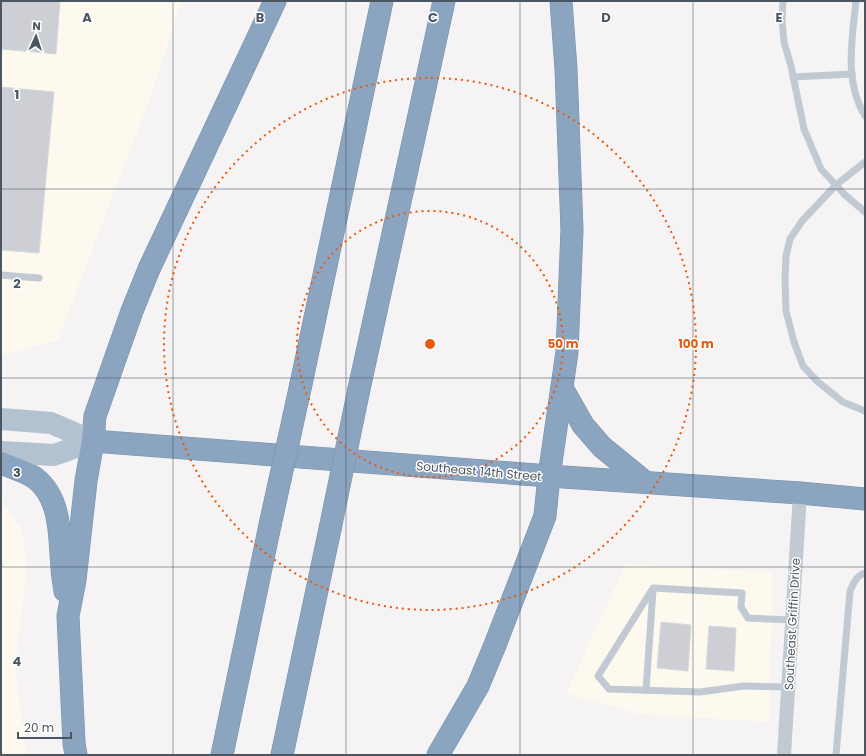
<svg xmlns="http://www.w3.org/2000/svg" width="866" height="756" viewBox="0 0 866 756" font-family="Poppins,sans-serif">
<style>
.commercial{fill:#fdf9ef}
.building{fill:#cdcfd5;stroke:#d7d9de}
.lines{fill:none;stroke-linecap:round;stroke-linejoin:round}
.highway-casing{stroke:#7690ad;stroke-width:23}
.lane{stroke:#c1cad2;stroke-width:7}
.street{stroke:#c1cad2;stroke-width:14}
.primary{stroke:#b3c2d1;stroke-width:22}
.highway{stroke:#8ba5c1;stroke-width:22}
.highway-bridge-casing{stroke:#7690ad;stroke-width:23;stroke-linecap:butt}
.highway-bridge{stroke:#8ba5c1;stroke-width:22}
.grid{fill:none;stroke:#4a5661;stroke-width:1;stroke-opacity:0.55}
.ring{fill:none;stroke:#e8590c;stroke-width:2;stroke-dasharray:2 4}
.labels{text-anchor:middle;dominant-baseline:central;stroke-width:3;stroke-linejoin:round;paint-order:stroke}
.street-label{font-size:12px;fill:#4a5661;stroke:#fff}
.grid-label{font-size:13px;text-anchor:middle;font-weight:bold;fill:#4a5661;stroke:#fff;stroke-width:3;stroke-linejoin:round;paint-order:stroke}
.centre{fill:#e8590c;stroke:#fff;stroke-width:2}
.ring-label{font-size:12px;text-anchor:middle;font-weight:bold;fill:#e8590c;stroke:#fff;stroke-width:3;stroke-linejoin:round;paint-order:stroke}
</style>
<rect width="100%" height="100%" fill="#f5f3f3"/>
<!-- commercial -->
<g class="commercial">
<path d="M1,1H181L154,88L58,340L1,356Z"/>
<path d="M1,499L23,532L27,571L15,666L26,755H1Z"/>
<path d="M626,564L773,572L769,722L639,714L566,693Z"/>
</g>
<!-- building -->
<g class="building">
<path d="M1,1H60L56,54L1,49Z"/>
<path d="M1,87L54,92L39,253L1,250Z"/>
<path d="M661,622L691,625L688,671L657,668Z"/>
<path d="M709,626L736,628L734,671L706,669Z"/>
</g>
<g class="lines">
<defs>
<g id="highway">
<path d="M301,384L382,1"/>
<path d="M562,388L583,425L602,447L645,482"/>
<path d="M359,389L444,1"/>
<path d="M93,441L549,476L800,493L865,499"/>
<path d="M1,463C12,468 25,471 35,478C62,499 59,536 62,566C62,575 64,583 65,591"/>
<path d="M76,755L74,743L68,616L75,580L86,481L93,441L95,416L132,311L149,269L275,1"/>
<path d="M222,755L270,525"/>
<path d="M282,755L330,529"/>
<path d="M438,755L478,686L495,645L545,516L549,476L567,352L572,230L566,69L561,1"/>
</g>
</defs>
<!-- highway casing -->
<use href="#highway" class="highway-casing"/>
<!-- lane -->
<g class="lane">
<path d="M783,1L782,20L784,42L791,66L804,129L821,169L844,194L865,212"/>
<path d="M856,1C852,39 844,82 865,116"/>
<path d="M793,77L852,74"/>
<path d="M865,162L836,185L802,221L790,239L786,256L785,279L786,311L794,342L803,366L818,382L843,402L865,411"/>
<path d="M1,275L39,278"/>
<path d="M788,687L744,686L700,692L609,689L598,676L653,588L742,593L741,607L748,618L792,620"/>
<path d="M646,690L653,590"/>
<path d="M836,755L850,591C854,583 856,576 865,573"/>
</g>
<!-- street -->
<path class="street" d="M784,755L800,493"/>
<!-- primary -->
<g class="primary">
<path d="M1,419L51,423L93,441"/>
<path d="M1,452L54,455L93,441"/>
</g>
<!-- highway -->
<use href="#highway" class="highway"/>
<defs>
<g id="highway-bridge">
<path d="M270,525L301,384"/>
<path d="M330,529L359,389"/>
</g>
</defs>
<!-- highway-bridge casing -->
<use href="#highway-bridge" class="highway-bridge-casing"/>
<!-- highway-bridge -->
<use href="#highway-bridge" class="highway-bridge"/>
</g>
<!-- grid -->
<path class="grid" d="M173,1V755M346,1V755M520,1V755M693,1V755M1,189H865M1,378H865M1,567H865"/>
<!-- distance rings -->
<g class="ring">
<circle cx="430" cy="344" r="133"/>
<circle cx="430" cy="344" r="266"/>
</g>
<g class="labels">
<!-- street labels -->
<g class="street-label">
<text transform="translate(479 471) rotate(5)">Southeast 14th Street</text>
<text transform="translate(792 624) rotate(-87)">Southeast Griffin Drive</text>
</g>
</g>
<g class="grid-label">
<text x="87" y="22">A</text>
<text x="260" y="22">B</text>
<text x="433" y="22">C</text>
<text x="606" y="22">D</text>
<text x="779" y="22">E</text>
<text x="17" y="99">1</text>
<text x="17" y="288">2</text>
<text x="17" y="477">3</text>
<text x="17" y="666">4</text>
</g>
<circle cx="430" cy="344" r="6" class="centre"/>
<g class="ring-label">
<text x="563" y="348">50 m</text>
<text x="696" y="348">100 m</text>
</g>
<!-- border -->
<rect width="866" height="756" fill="none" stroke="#4a5661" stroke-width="4"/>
<!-- north arrow -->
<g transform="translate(36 36) rotate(3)" stroke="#ffffff" stroke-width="3" paint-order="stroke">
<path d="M0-3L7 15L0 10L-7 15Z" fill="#4a5661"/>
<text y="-6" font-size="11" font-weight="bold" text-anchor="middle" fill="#4a5661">N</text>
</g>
<!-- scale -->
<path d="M18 732v6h53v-6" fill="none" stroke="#4a5661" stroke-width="2"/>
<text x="24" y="732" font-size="12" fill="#4a5661" stroke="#ffffff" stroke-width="3" paint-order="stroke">20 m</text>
</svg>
